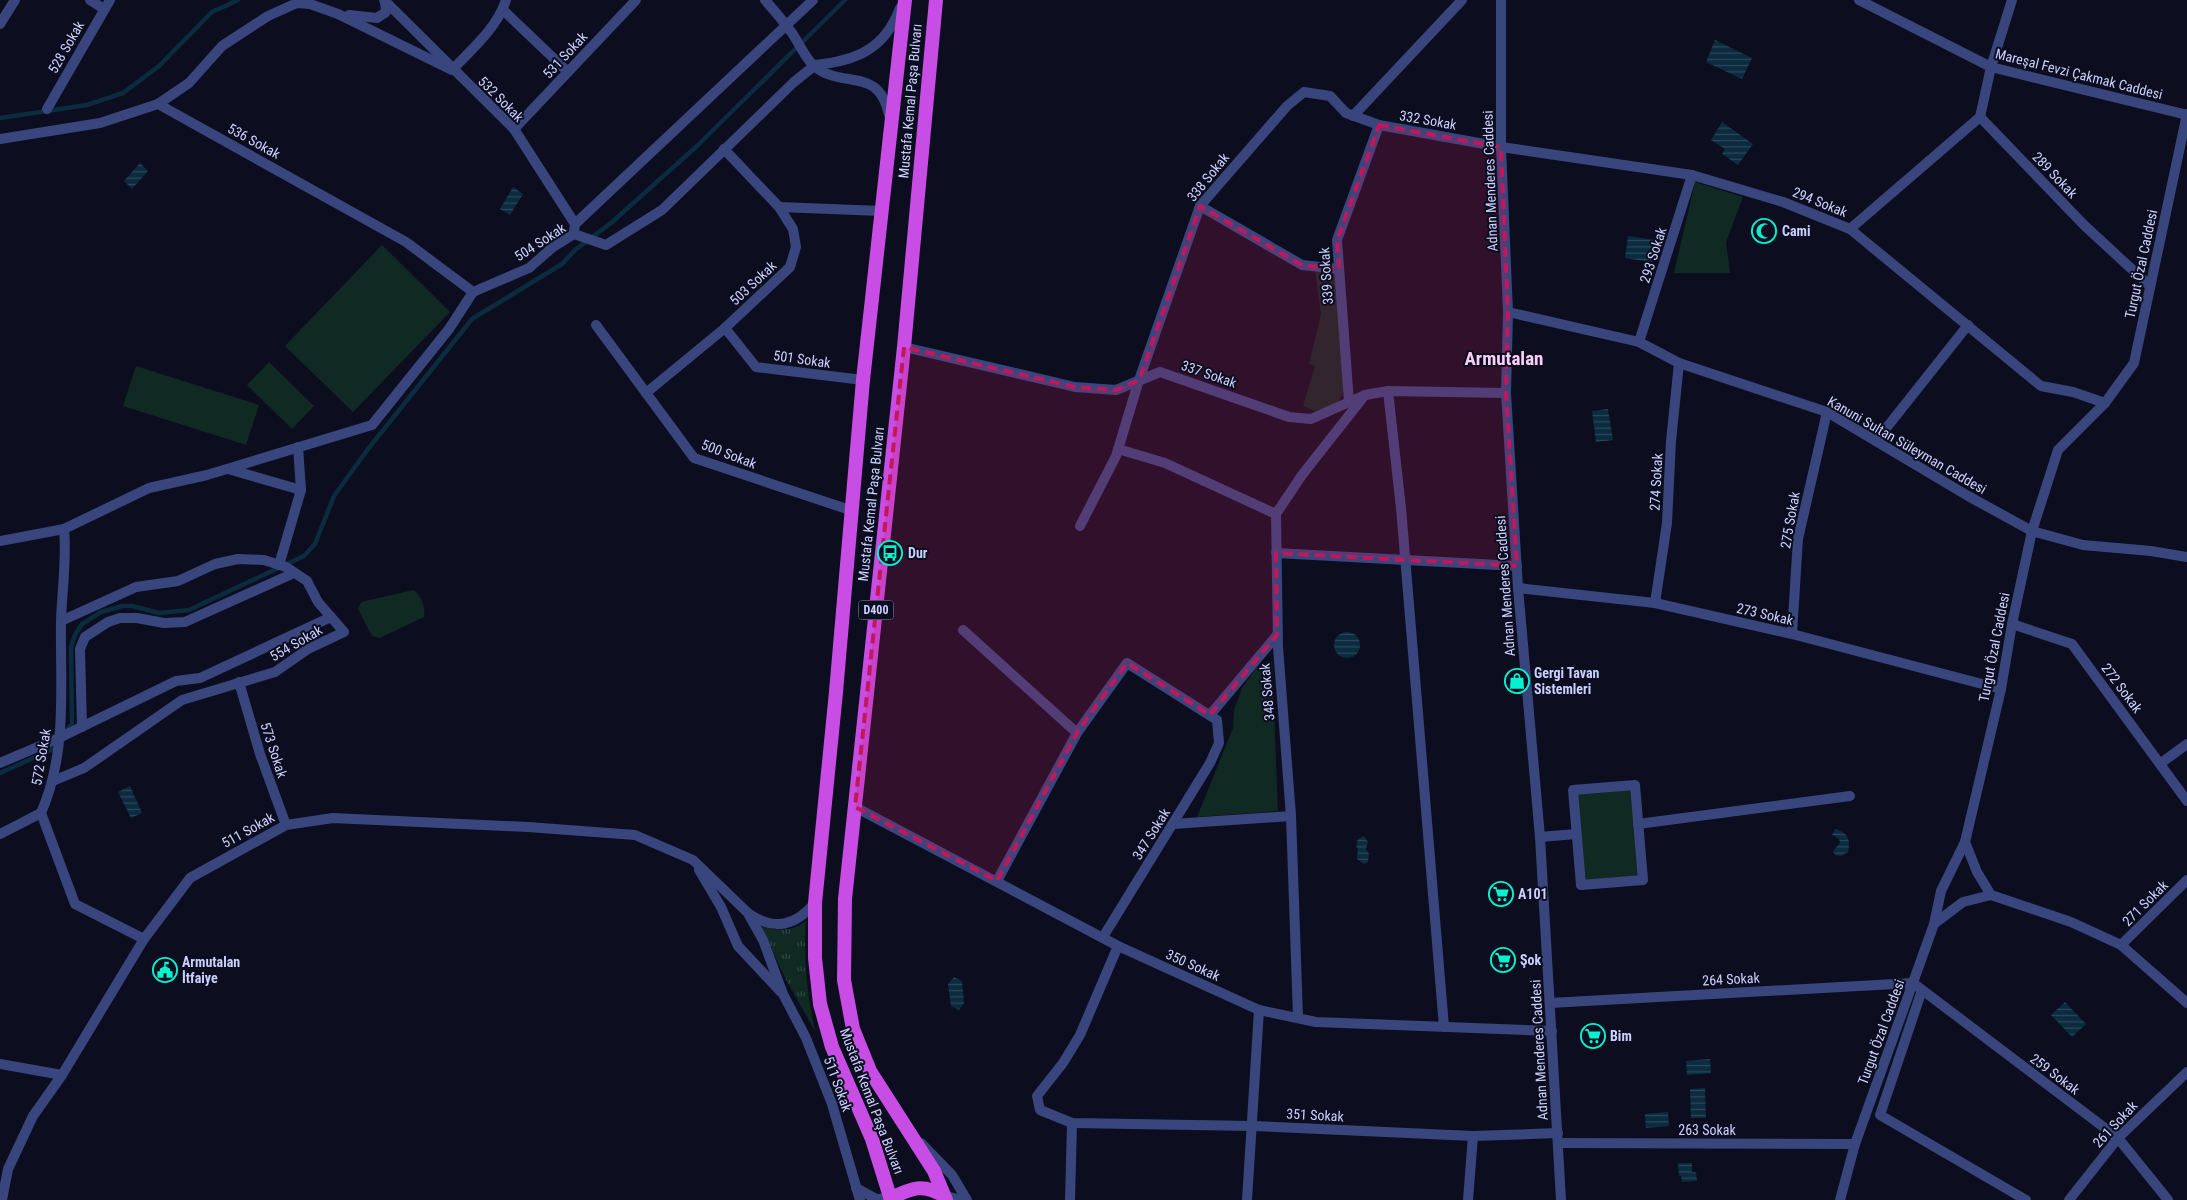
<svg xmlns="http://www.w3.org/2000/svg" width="2187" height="1200" viewBox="0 0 2187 1200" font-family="'Roboto Condensed',sans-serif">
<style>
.grass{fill:url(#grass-tufts)}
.park{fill:#102922}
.water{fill:url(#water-rules)}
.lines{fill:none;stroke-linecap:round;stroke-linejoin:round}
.stream{stroke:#0b2b3f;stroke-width:4.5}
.minor{stroke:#38467d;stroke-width:10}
.tertiary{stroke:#38467d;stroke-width:10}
.trunk{stroke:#c84de4;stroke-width:14}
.marked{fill:#c2185b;fill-opacity:0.2;stroke:#c2185b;stroke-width:4;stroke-dasharray:10 6;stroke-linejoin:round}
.labels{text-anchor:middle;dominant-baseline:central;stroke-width:4;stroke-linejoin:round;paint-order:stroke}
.shield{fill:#0c0e1f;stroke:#9296bb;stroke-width:1}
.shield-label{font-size:12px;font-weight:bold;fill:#cbd1fe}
.street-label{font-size:14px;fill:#cbd1fe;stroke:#0c0e1f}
.poi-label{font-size:14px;font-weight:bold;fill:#cbd1fe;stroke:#0c0e1f;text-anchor:start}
.district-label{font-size:19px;font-weight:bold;fill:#fecdf8;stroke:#0c0e1f}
</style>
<defs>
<pattern id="grass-tufts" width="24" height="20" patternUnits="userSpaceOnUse" patternTransform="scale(1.25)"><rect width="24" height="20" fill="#102922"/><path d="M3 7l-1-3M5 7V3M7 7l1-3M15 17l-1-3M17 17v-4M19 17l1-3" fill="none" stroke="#314743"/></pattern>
<pattern id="water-rules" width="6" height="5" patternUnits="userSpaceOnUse" patternTransform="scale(1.25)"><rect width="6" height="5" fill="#0b2b3f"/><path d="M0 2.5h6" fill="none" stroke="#2d495c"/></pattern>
</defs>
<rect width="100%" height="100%" fill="#0c0e1f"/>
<!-- grass -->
<path class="grass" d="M806,921C803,958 807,994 815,1031L784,976L767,938L758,926C777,930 790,933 806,921Z"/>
<!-- park -->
<g class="park">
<path d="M1695,182L1743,197L1726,242L1730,273H1674Z"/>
<path d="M382,245L450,312L353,412L285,346Z"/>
<path d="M1315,270L1337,271L1344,391L1336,406L1315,411L1303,406L1315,366L1309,364L1321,314Z"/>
<path d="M269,362L314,406L292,429L247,385Z"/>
<path d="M136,366L259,405L246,445L123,406Z"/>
<path d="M413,590C421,594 426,609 424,617L380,638L372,636L358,609L361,602Z"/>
<path d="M1272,661L1278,811L1197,817L1233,728L1234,710L1242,688L1256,668Z"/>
<path d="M1633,786L1641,877L1584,882L1575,791Z"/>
</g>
<!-- water -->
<g class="water">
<path d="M1715,40L1752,58L1742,79L1706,62Z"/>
<path d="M1722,122L1753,144L1738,165L1722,154L1725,149L1711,140Z"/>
<path d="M140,163L148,171L132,189L124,181Z"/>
<path d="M513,187L523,194L510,215L500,209Z"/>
<path d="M1628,236L1655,240L1652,262L1625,258Z"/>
<path d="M1608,409L1613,440L1596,442L1592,411Z"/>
<circle cx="1347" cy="645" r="13"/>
<path d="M130,786L142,813L131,818L118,792Z"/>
<path d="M1835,829C1848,832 1851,840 1848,852L1841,856L1835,855L1833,851L1840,843L1839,839L1832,835Z"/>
<path d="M1364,836L1368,842L1366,849L1369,854L1368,862L1364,864L1357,859L1358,849L1356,846L1358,839Z"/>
<path d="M954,977L962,981L964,1003L959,1010L951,1006L948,984Z"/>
<path d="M2065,1002L2086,1024L2072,1037L2051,1015Z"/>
<path d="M1710,1059L1711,1073L1687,1075L1686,1061Z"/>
<path d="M1705,1088L1706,1118H1691L1690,1089Z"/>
<path d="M1668,1112L1669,1126L1646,1128L1645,1114Z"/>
<path d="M1678,1163H1692V1172H1696L1697,1181L1682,1182L1681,1176H1679Z"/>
</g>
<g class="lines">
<!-- stream -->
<g class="stream">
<path d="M0,118L87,105L123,93L159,66L212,12L238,0"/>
<path d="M65,732L72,724L71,647L75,635L82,624L101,612L122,606H132L159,613L189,610L304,556L315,544L334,496L368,449L472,319L562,264L575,250L611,223L697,146L845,0"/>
<path d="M0,773L51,750L56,744"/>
</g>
<!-- minor -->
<g class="minor">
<path d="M90,0L104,9"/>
<path d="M384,0L514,129L575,224L574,231"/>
<path d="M765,0C775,11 784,22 792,33C799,43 805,58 814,66C842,90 879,65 889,115"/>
<path d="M2012,0L1991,67L1980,117L2084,225L2150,286"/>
<path d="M503,10L568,72"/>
<path d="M349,15L377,18L386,12L385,1"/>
<path d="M0,24L15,0"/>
<path d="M815,65C856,61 885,49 900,8"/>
<path d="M158,104L189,83L222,46L268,16L297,3L310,4L338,14L452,70C472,49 497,28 506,0"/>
<path d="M47,109L110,0"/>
<path d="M1353,116L1462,0"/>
<path d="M514,129L636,0"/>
<path d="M0,139L100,123L158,104L406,242L473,292"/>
<path d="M1200,206L1302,265L1339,269"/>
<path d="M779,207L881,211"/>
<path d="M575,224L813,0"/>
<path d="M1850,229L1980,117"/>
<path d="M574,234L606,245L662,210L794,82L814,66"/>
<path d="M596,325L694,458L853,511"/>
<path d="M725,328L756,367L863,380"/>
<path d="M1639,342L1692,175"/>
<path d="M904,347L1075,387L1116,390L1160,372L1289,417L1311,419L1365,395L1388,391L1506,393"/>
<path d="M1388,391L1401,508L1444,1027"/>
<path d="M646,393L725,328L790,267L796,247L793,229L779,207L724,149"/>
<path d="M1349,402L1337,240L1379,125"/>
<path d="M1876,441L1968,325"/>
<path d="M1118,449L1165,463L1276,514"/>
<path d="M228,469L301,490"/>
<path d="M1080,526L1116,456L1139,380L1200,206L1287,106L1304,92L1330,96L1346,113L1379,125L1501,147L1692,175L1783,202L1850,229L2041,386L2073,392L2105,403"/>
<path d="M64,529C67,559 62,590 61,621C60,687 68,751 41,813L75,904L144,939"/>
<path d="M0,541L64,529L149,488L207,475L372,425L449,329L473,292L529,268L553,247L574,234"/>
<path d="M1276,553L1517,566"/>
<path d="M279,565L301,490L298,447"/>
<path d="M1518,588L1655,603L1792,634L2001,689"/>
<path d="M1655,603L1667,523L1671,441L1679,363"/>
<path d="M2012,624L2072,644L2187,801"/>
<path d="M963,630L1077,733"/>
<path d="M1792,634L1798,539L1827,412"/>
<path d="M239,682L260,754L286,825"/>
<path d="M1210,715L1277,635"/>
<path d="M82,727L80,649L85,637L108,622L120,618H137L164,623L185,622L294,573"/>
<path d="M0,763L61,737L176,681L200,678L331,617"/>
<path d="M2161,763L2187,744"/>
<path d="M53,781L84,768L182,700L275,672L308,649L344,632L318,602L307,581L286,567L264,560L238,559L215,564L178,581L136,587L61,621"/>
<path d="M1635,785L1643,880L1581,885L1573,790Z"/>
<path d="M855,807L1118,946L1259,1010L1316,1022L1552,1031"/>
<path d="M1173,824L1291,816"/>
<path d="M1638,824L1850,796"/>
<path d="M0,834L41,813"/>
<path d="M1540,837L1576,834"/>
<path d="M699,870L721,907L738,946L781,992"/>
<path d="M997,881L1077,733L1127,663L1217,720L1219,743L1210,763L1103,937"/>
<path d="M749,915L763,940L783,994L806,1038L832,1104L860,1200"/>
<path d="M2121,945L2187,880"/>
<path d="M1118,946L1080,1035L1063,1063L1037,1096L1040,1110L1072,1123L1253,1126L1473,1136L1558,1133"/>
<path d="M1922,990L1880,1115L2026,1200"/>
<path d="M1550,1003L1913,983L2118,1138L2168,1200"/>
<path d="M1298,1017L1291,816L1278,647L1276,514L1302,475L1365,395"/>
<path d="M0,1064L62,1075"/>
<path d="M1558,1143L1855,1144"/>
<path d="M856,1188L876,1199L891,1198"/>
<path d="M2,1200L8,1169L33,1116L62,1075L144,939L190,878L286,825L333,818L528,827L635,835L693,860L749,914C775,931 795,926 815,903"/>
<path d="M1070,1200L1072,1123"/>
<path d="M1247,1200L1259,1010"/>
<path d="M1468,1200L1473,1136"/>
<path d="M2069,1200L2118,1138L2187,1072"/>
</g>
<!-- tertiary -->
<g class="tertiary">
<path d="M1501,0V147L1508,312L1506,393L1518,588L1540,837L1561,1200"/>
<path d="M1859,0L1991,67L2187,115"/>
<path d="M1508,312L1639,342L1679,363L1827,412L1968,496L2032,531L2083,545L2151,551L2187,557"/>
<path d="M1965,842L1977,872L1991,895"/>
<path d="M1991,895L2071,922L2121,945L2187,1003"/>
<path d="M1934,924L1963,902L1991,895"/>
<path d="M921,1143L952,1175L967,1200"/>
<path d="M944,1196L962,1200"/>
<path d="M1840,1200L1855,1144L1934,924L1941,891L1965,842L2001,689L2012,624L2032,531L2058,450L2105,403L2134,363L2187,114"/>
</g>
<!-- trunk -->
<g class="trunk">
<path d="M936,0L904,347L845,899L844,980L853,1029L870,1071L934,1171L946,1200"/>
<path d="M891,1198C912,1188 923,1183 944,1196"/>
<path d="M891,1200L872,1139L832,1047L820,1004L815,958V903L836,692L863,380L905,0"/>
</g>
</g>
<!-- marked area -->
<path class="marked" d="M1379,125L1501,147L1508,312L1506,393L1517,566L1276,553L1277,635L1210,715L1127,663L1077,733L997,881L855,807L904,347L1075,387L1116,390L1139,380L1200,206L1302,265L1339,269L1337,240Z"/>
<!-- icons -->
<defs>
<symbol id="mosque-ring" viewBox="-11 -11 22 22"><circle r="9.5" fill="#0c0e1f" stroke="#03f2d0" stroke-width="1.5"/><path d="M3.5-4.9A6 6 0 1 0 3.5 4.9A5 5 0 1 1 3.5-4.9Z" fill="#03f2d0"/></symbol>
<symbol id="bus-ring" viewBox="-11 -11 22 22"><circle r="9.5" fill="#0c0e1f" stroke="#03f2d0" stroke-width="1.5"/><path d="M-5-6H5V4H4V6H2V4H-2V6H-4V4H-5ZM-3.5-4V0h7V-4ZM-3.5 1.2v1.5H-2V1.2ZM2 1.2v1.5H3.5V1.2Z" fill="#03f2d0"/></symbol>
<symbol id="shop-ring" viewBox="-11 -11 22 22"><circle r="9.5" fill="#0c0e1f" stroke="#03f2d0" stroke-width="1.5"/><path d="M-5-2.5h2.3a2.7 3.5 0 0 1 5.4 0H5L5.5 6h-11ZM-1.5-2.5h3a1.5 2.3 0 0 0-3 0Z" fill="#03f2d0"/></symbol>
<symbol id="supermarket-ring" viewBox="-11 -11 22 22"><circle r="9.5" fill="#0c0e1f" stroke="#03f2d0" stroke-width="1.5"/><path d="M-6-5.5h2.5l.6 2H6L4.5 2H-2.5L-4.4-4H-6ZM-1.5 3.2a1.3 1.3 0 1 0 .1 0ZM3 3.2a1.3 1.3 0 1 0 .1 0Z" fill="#03f2d0"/></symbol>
<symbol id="civic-ring" viewBox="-11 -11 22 22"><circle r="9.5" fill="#0c0e1f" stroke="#03f2d0" stroke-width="1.5"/><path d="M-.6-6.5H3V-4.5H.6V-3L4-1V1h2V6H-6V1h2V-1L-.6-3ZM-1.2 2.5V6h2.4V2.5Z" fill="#03f2d0"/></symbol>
</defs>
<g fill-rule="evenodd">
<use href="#mosque-ring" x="1750" y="217" width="28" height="28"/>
<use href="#bus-ring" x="876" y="539" width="28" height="28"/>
<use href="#shop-ring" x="1503" y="667" width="28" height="28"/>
<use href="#supermarket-ring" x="1487" y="880" width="28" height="28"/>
<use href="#supermarket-ring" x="1489" y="946" width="28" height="28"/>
<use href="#civic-ring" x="151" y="956" width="28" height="28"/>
<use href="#supermarket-ring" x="1579" y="1022" width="28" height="28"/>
</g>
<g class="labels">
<!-- shield labels -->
<rect class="shield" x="858.5" y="600.5" width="35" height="19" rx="4"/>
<g class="shield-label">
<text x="876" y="610">D400</text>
</g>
<!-- street labels -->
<g class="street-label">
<text transform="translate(66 47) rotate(-60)">528 Sokak</text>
<text transform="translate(565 55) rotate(-47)">531 Sokak</text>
<text transform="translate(2079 74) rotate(14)">Mareşal Fevzi Çakmak Caddesi</text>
<text transform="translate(501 99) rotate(45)">532 Sokak</text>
<text transform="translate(910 101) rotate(-85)">Mustafa Kemal Paşa Bulvarı</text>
<text transform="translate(1428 120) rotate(10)">332 Sokak</text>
<text transform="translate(254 141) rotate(29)">536 Sokak</text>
<text transform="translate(2055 175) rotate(46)">289 Sokak</text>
<text transform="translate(1208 177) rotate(-51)">338 Sokak</text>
<text transform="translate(1490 181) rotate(-92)">Adnan Menderes Caddesi</text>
<text transform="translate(1820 202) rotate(22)">294 Sokak</text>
<text transform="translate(540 242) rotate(-33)">504 Sokak</text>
<text transform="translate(1653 255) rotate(-72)">293 Sokak</text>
<text transform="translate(2141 264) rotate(-78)">Turgut Özal Caddesi</text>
<text transform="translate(1326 276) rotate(-94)">339 Sokak</text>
<text transform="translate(753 283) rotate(-43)">503 Sokak</text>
<text transform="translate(802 359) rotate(8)">501 Sokak</text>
<text transform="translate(1209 374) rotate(19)">337 Sokak</text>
<text transform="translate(1907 445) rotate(30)">Kanuni Sultan Süleyman Caddesi</text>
<text transform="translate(729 454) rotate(21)">500 Sokak</text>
<text transform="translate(1656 482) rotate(-87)">274 Sokak</text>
<text transform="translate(871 504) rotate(-84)">Mustafa Kemal Paşa Bulvarı</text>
<text transform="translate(1790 520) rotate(-80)">275 Sokak</text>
<text transform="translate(1505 586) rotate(-94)">Adnan Menderes Caddesi</text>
<text transform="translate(1765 614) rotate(13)">273 Sokak</text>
<text transform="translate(296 643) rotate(-30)">554 Sokak</text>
<text transform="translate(1994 647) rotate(-79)">Turgut Özal Caddesi</text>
<text transform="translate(2122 688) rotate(53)">272 Sokak</text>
<text transform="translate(1267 692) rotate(-95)">348 Sokak</text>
<text transform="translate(274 750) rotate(72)">573 Sokak</text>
<text transform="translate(41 757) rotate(-80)">572 Sokak</text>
<text transform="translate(248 830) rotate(-29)">511 Sokak</text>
<text transform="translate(1151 834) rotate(-58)">347 Sokak</text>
<text transform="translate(2145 903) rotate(-45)">271 Sokak</text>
<text transform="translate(1193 965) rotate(24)">350 Sokak</text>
<text transform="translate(1731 979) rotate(-3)">264 Sokak</text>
<text transform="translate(1881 1032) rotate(-70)">Turgut Özal Caddesi</text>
<text transform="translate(1539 1050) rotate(-93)">Adnan Menderes Caddesi</text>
<text transform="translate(2055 1074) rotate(37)">259 Sokak</text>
<text transform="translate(838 1084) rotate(70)">511 Sokak</text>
<text transform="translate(872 1101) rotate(69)">Mustafa Kemal Paşa Bulvarı</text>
<text transform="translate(1315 1115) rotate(3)">351 Sokak</text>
<text transform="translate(2115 1124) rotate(-47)">261 Sokak</text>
<text x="1707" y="1130">263 Sokak</text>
</g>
<!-- poi labels -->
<g class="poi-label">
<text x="1782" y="231">Cami</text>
<text x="908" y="553">Dur</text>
<text x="1534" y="673">Gergi Tavan<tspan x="1534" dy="16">Sistemleri</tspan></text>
<text x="1518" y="894">A101</text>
<text x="1520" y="960">Şok</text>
<text x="182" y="962">Armutalan<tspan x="182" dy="16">İtfaiye</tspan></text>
<text x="1610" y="1036">Bim</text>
</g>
<!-- district labels -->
<g class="district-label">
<text x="1504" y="358">Armutalan</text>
</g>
</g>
</svg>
